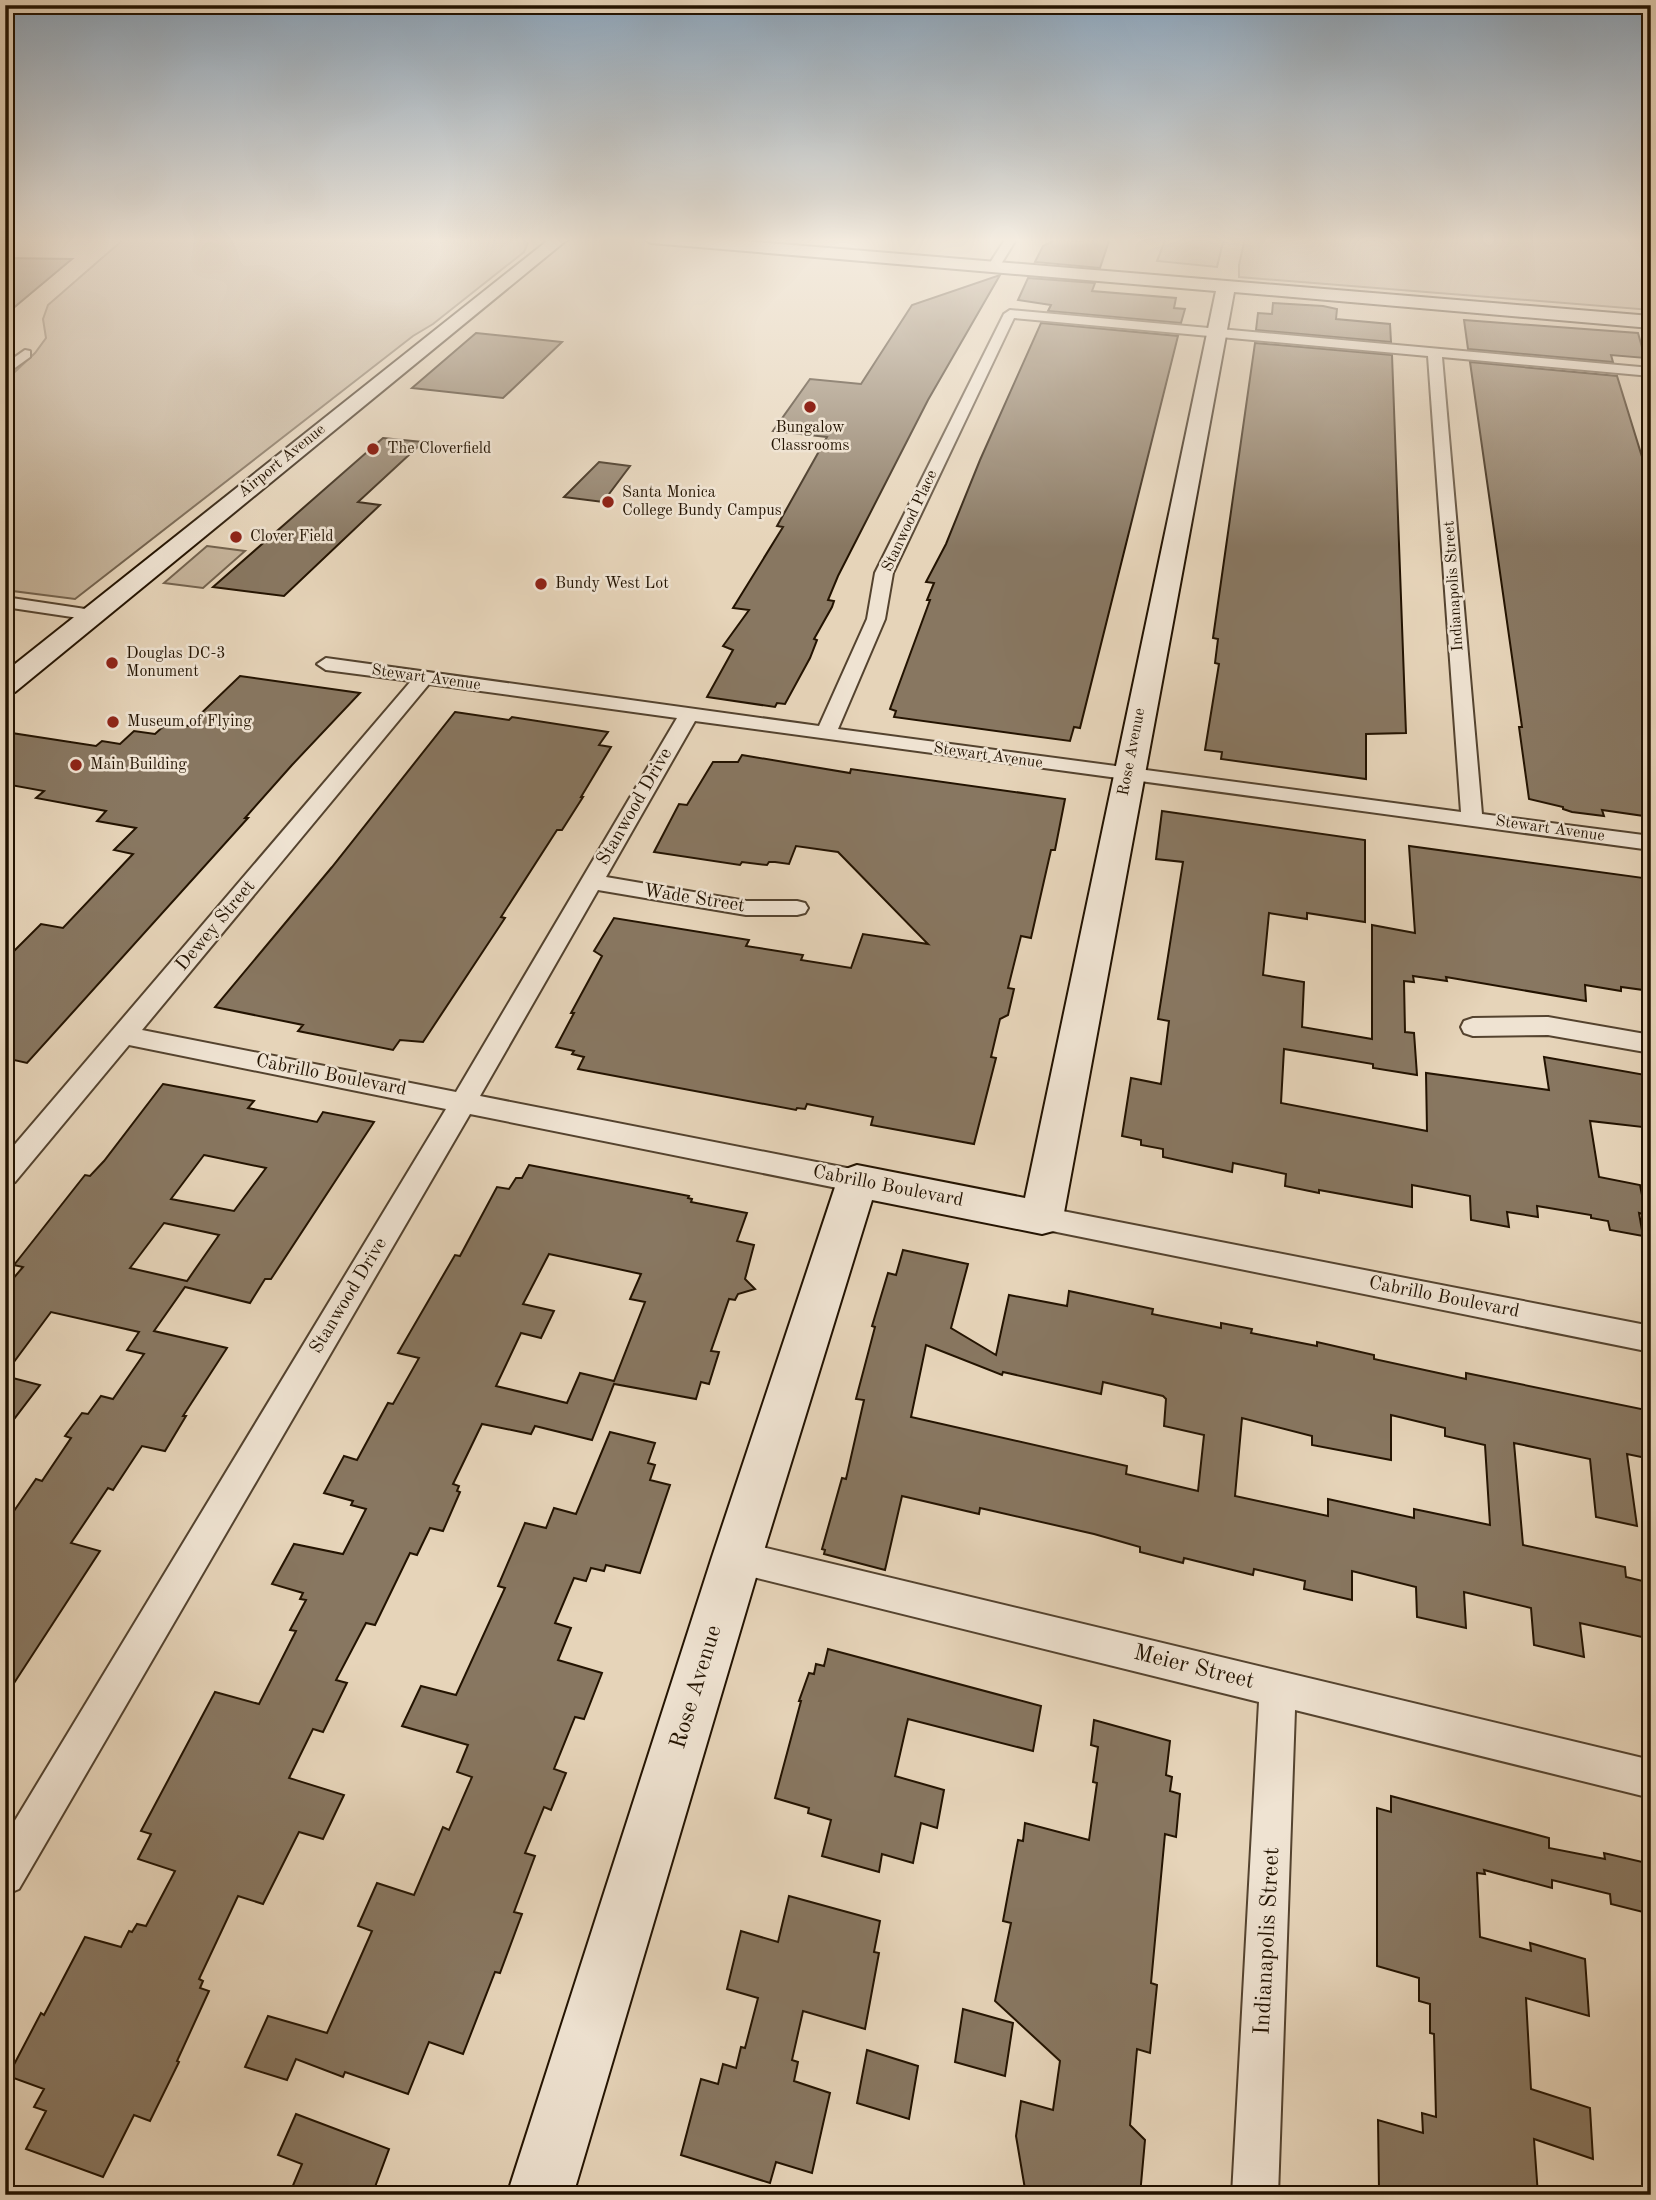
<svg xmlns="http://www.w3.org/2000/svg" width="1656" height="2200" viewBox="0 0 1656 2200" font-family="'Old Standard TT',serif">
<style>
.green{fill:#c5b39a;stroke:#74634e;stroke-width:2}
.building{fill:#887761;stroke:#231301;stroke-width:2;fill-rule:evenodd}
.lines{fill:none;stroke-linecap:round;stroke-linejoin:round}
.street-casing{stroke:#54432f;stroke-width:4}
.secondary-casing{stroke:#231301;stroke-width:4}
.street{fill:#efe3d2;fill-rule:evenodd}
.secondary{fill:#efe3d2;fill-rule:evenodd}
.poi-dot{fill:#8f2418;stroke:#efe3d2;stroke-width:2.5}
.labels{text-anchor:middle;dominant-baseline:central;stroke-width:5;stroke-linejoin:round;paint-order:stroke}
.far-poi-label{font-size:16px;fill:#231301;stroke:#efe3d2;text-anchor:start}
.far-street-label{font-size:16px;fill:#231301;stroke:#efe3d2}
.street-label{font-size:19px;fill:#231301;stroke:#efe3d2}
.near-street-label{font-size:23px;fill:#231301;stroke:#efe3d2}
</style>
<rect width="100%" height="100%" fill="#e6d4b9"/>
<filter id="stains"><feTurbulence type="fractalNoise" baseFrequency=".00286" numOctaves="4"/><feColorMatrix values="0 0 0 0 .2 0 0 0 0 .09 0 0 0 0 .02 0 0 0 .5 -.17"/></filter>
<radialGradient id="worn" r=".72"><stop offset=".6" stop-color="#630" stop-opacity="0"/><stop offset="1" stop-color="#630" stop-opacity=".3"/></radialGradient>
<!-- green -->
<g class="green">
<path d="M125,238H520L528,243L524,252L433,324L413,336L75,599L5,590V381L35,353L46,338L43,319L48,305Z"/>
<path d="M1166,238H1224L1217,267L1157,261Z"/>
<path d="M1245,238H1651V310L1239,277V265Z"/>
<path d="M207,546L245,551L203,588L164,583Z"/>
</g>
<!-- building -->
<g class="building">
<path d="M1084,238H1110L1100,268L1035,262L1043,246L1057,239L1083,241Z"/>
<path d="M5,258L72,259L5,315Z"/>
<path d="M1000,275L928,400L838,576L828,600L834,601L832,607L814,639L817,640L810,658L785,704L777,703L775,707L707,697L733,650L723,646L749,610L733,608L783,527L777,526L827,437L773,431L810,379L861,384L912,305Z"/>
<path d="M1028,278L1095,283L1092,291L1176,298L1174,308L1185,309L1181,323L1048,311L1051,305L1018,300Z"/>
<path d="M1273,303L1323,306L1337,309L1336,319L1390,324L1391,342L1256,330L1258,313L1272,314Z"/>
<path d="M1464,320L1638,333L1645,358L1611,355L1613,362L1468,349Z"/>
<path d="M1041,323L1178,336L1080,728L1074,727L1070,741L894,717L896,711L890,709L930,600H927L934,583L926,582L946,544L980,460Z"/>
<path d="M476,333L562,342L503,398L412,388Z"/>
<path d="M1255,343L1392,355L1406,733L1366,734V779L1221,759L1222,752L1205,750L1219,664L1215,663L1218,639L1213,638Z"/>
<path d="M1470,362L1617,376L1651,486V817L1602,810L1604,816L1572,812L1563,809V807L1529,799L1519,727H1522Z"/>
<path d="M383,438L423,442L358,502L380,505L284,596L213,587Z"/>
<path d="M599,462L630,466L603,502L564,497Z"/>
<path d="M240,676L360,693L292,765L245,818H248L27,1063L5,1058V960L41,924L63,928L133,854L114,850L136,828L97,821L106,811L36,798L44,791L5,784V732L96,746L102,741L120,744L134,731L155,734L167,723L188,726Z"/>
<path d="M455,712L509,720L512,717L608,732L599,745L611,747L581,797H583L562,830H557L501,917L505,918L423,1042L400,1040L393,1050L298,1031L303,1025L215,1007L332,867Z"/>
<path d="M742,755L850,773L851,769L1065,799L1055,850H1051L1031,938L1021,936L1008,988L1014,989L1008,1015L1000,1019L991,1057L996,1058L974,1144L871,1125L873,1117L807,1104L805,1109L797,1108L796,1110L578,1069L584,1057L572,1054L574,1051L556,1047L574,1013H571L602,956L594,951L614,918L749,940L746,946L803,955L801,960L851,968L863,934L928,944L838,852L796,846L789,864L775,862H769L767,865L742,862L740,865L654,852L679,804L687,805L713,762H738Z"/>
<path d="M1162,811L1365,840V922L1307,913V919L1269,913L1263,975L1304,982L1302,1027L1372,1039V925L1415,933L1409,846L1651,879V991L1621,987V991L1585,985L1586,1001L1446,977L1447,981L1413,976L1414,982L1404,981L1405,1032L1414,1033L1417,1075L1373,1068V1064L1284,1049L1281,1103L1427,1131L1426,1073L1549,1090L1544,1057L1651,1076V1128L1590,1121L1599,1177L1640,1185L1646,1215L1639,1213L1643,1236L1610,1230L1608,1221L1591,1218V1215L1537,1206L1538,1217L1507,1212L1509,1227L1471,1220L1470,1196L1412,1185V1207L1319,1190V1193L1285,1186L1286,1174L1233,1163L1232,1172L1163,1157V1149L1141,1145V1140L1122,1136L1131,1078L1161,1084L1169,1021L1158,1019L1183,862L1156,859Z"/>
<path d="M163,1084L254,1101L248,1108L317,1122L323,1112L374,1122L271,1279H265L250,1303L185,1287L154,1331L227,1348L183,1416H186L165,1451L142,1446L113,1490L108,1488L71,1543L100,1551L5,1697V1524L36,1479L42,1481L71,1438L65,1436L82,1413L88,1414L101,1396L113,1399L144,1354L127,1350L139,1332L51,1312L5,1374V1288L23,1267L14,1265L85,1175L90,1176L104,1161ZM204,1155L266,1168L234,1211L171,1199ZM164,1223L219,1235L187,1281L130,1268Z"/>
<path d="M529,1165L689,1196L688,1198L692,1199L691,1202L747,1213L737,1241L754,1245L745,1279L755,1289L738,1294L735,1300L729,1299L711,1351L719,1352L709,1384L701,1382L696,1399L614,1384L592,1440L535,1426L531,1434L482,1424L453,1484L459,1486L457,1491L460,1492L443,1531L430,1528L417,1555L410,1553L375,1625L366,1623L336,1680L347,1683L323,1732L313,1729L289,1778L344,1795L323,1839L299,1832L263,1904L238,1896L199,1979L203,1981L200,1988L209,1991L177,2061L179,2062L150,2121L134,2115L103,2177L26,2149L46,2111L34,2107L44,2089L8,2076L41,2013L44,2015L85,1937L121,1947L129,1931L132,1932L137,1924L146,1926L175,1871L138,1859L151,1834L141,1831L215,1692L259,1704L296,1631L290,1630L306,1600L300,1599L303,1593L272,1584L294,1544L343,1554L366,1509L351,1505L353,1501L324,1493L344,1456L357,1460L388,1403L393,1404L419,1358L398,1353L455,1255L460,1256L497,1187L509,1189L516,1178H522ZM549,1254L641,1274L630,1299L645,1302L614,1381L580,1373L567,1403L496,1386L521,1333L541,1338L554,1311L523,1304Z"/>
<path d="M903,1250L968,1264L951,1328L996,1355L1009,1295L1067,1306L1069,1291L1153,1309L1152,1314L1221,1328V1323L1252,1329L1251,1333L1317,1346V1342L1374,1355V1359L1466,1379V1373L1651,1411V1459L1627,1454L1637,1526L1596,1517L1590,1459L1514,1443L1523,1545L1625,1567L1626,1577L1651,1583V1639L1580,1623L1584,1657L1534,1645L1531,1608L1464,1592L1466,1628L1417,1617L1416,1587L1352,1571V1600L1304,1589L1305,1581L1254,1569L1253,1575L1184,1558L1183,1563L1140,1552V1547L1094,1534L980,1508L979,1514L902,1496L885,1570L824,1554L825,1550L822,1549L842,1478L846,1479L864,1400L856,1399L875,1327L872,1326L888,1273L896,1275ZM926,1345L1002,1375L1003,1372L1101,1394L1103,1382L1163,1396L1166,1399L1164,1426L1204,1435L1198,1491L1126,1474L1127,1466L911,1417ZM1391,1415L1445,1428V1436L1485,1445L1490,1525L1414,1509V1518L1328,1499V1516L1235,1496L1242,1418L1312,1436V1445L1391,1460Z"/>
<path d="M5,1376L40,1385L5,1431Z"/>
<path d="M610,1432L655,1443L648,1463L655,1465L650,1480L670,1485L640,1573L606,1565L604,1571L591,1568L586,1581L574,1578L555,1623L571,1628L558,1660L602,1673L584,1719L575,1717L554,1769L566,1773L551,1810L544,1807L525,1853L535,1856L514,1912L522,1914L500,1973L495,1972L463,2054L429,2042L408,2094L345,2072L343,2077L296,2059L287,2080L245,2067L268,2016L327,2033L372,1931L358,1926L377,1883L414,1895L443,1827L449,1830L472,1777L457,1772L468,1745L402,1726L421,1686L456,1695L505,1588L498,1586L525,1523L546,1528L554,1508L576,1514Z"/>
<path d="M828,1649L1041,1706L1033,1751L908,1719L895,1776L944,1790L937,1828L921,1823L913,1863L882,1854L879,1872L822,1856L831,1820L808,1813L809,1808L775,1798L801,1701H799L809,1673L814,1674L816,1664L824,1666Z"/>
<path d="M1094,1720L1170,1741L1166,1775L1172,1777L1170,1791L1180,1794L1176,1837L1165,1834L1151,1983L1157,1985L1150,2053L1137,2049L1130,2125L1145,2140L1140,2195H1026L1016,2136L1021,2101L1053,2110L1060,2061L995,2001L1011,1923L1003,1921L1018,1840L1023,1841L1025,1823L1089,1840L1097,1783L1093,1782L1098,1747L1091,1745Z"/>
<path d="M1391,1796L1549,1838V1848L1605,1859L1604,1853L1651,1864V1914L1611,1904L1610,1894L1552,1880V1888L1484,1870L1485,1874L1477,1873L1480,1937L1531,1951L1530,1943L1585,1959L1589,2016L1526,1998L1531,2089L1590,2108L1593,2159L1534,2139L1538,2195H1398L1379,2189L1378,2120L1423,2133L1422,2113L1436,2117L1434,2034L1430,2033V2004L1419,2001V1978L1377,1966V1808L1391,1812Z"/>
<path d="M789,1896L880,1921L874,1952L879,1953L865,2029L803,2011L792,2060L798,2062L794,2081L830,2093L812,2173L776,2162L770,2183L681,2155L701,2079L718,2084L723,2064L736,2068L741,2047L745,2048L758,1998L727,1989L741,1931L778,1942Z"/>
<path d="M963,2009L1013,2023L1005,2076L955,2062Z"/>
<path d="M867,2050L918,2066L909,2119L857,2103Z"/>
<path d="M296,2114L389,2149L372,2195H289L302,2164L278,2155Z"/>
</g>
<g class="lines">
<defs>
<g id="street">
<path d="M1006,238H1017L998,269H990L988,266Z"/>
<path d="M1010,310L1651,368V376L1442,357L1482,814L1651,836V850L695,721L606,877L746,901H797L805,903L808,908L805,913L797,915H746L598,890L480,1096L857,1170L867,1173L871,1181L867,1189L857,1192L470,1114L19,1889L5,1895V1837L446,1109L129,1045L15,1182L5,1185V1156L411,681L326,670L317,664L326,658L819,726L867,619L875,573L1004,314ZM1014,318L1428,356L1461,812L838,729L885,619L893,573ZM429,684L677,718L456,1092L142,1030Z"/>
<path d="M25,350L30,351V357L5,375V364Z"/>
<path d="M5,597L92,610L101,615L92,620L5,607Z"/>
<path d="M1548,1017L1651,1035V1053L1548,1035L1473,1036L1464,1033L1461,1027L1464,1021L1473,1018Z"/>
<path d="M1042,1207L1651,1326V1352L1042,1229L1032,1226L1028,1218L1032,1210Z"/>
<path d="M737,1541L1651,1760V1798L1295,1710L1278,2195H1232L1259,1702L737,1573L725,1568L720,1557L725,1546Z"/>
</g>
<g id="secondary">
<path d="M551,238H569L15,692L5,694V672Z"/>
<path d="M643,238H707L1651,316V328L1234,292L1063,1218L1057,1230L1042,1234L872,1200L762,1557L573,2195H507L712,1557L837,1181L843,1170L857,1165L1025,1198L1216,291L651,243Z"/>
</g>
</defs>
<!-- street casing -->
<use href="#street" class="street-casing"/>
<!-- secondary casing -->
<use href="#secondary" class="secondary-casing"/>
<!-- street -->
<use href="#street" class="street"/>
<!-- secondary -->
<use href="#secondary" class="secondary"/>
</g>
<!-- sky -->
<linearGradient id="sky" x2="0" y2="1"><stop stop-color="#8da6bc"/><stop offset="0.44" stop-color="#f4ece0"/><stop offset="1" stop-color="#f4ece0" stop-opacity="0"/></linearGradient>
<rect width="1656" height="546" fill="url(#sky)"/>
<!-- markers -->
<g class="poi-dot">
<circle cx="810" cy="407" r="7"/>
<circle cx="373" cy="449" r="7"/>
<circle cx="608" cy="502" r="7"/>
<circle cx="236" cy="537" r="7"/>
<circle cx="541" cy="584" r="7"/>
<circle cx="112" cy="663" r="7"/>
<circle cx="113" cy="722" r="7"/>
<circle cx="76" cy="765" r="7"/>
</g>
<g class="labels">
<!-- far-poi labels -->
<g class="far-poi-label">
<text x="810" y="428" text-anchor="middle">Bungalow<tspan x="810" dy="18">Classrooms</tspan></text>
<text x="387" y="449">The Cloverfield</text>
<text x="622" y="493">Santa Monica<tspan x="622" dy="18">College Bundy Campus</tspan></text>
<text x="250" y="537">Clover Field</text>
<text x="555" y="584">Bundy West Lot</text>
<text x="126" y="654">Douglas DC-3<tspan x="126" dy="18">Monument</tspan></text>
<text x="127" y="722">Museum of Flying</text>
<text x="90" y="765">Main Building</text>
</g>
<!-- far-street labels -->
<g class="far-street-label">
<text transform="translate(282 461) rotate(-39)">Airport Avenue</text>
<text transform="translate(910 521) rotate(-65)">Stanwood Place</text>
<text transform="translate(1454 586) rotate(-94)">Indianapolis Street</text>
<text transform="translate(426 678) rotate(8)">Stewart Avenue</text>
<text transform="translate(1132 752) rotate(-79)">Rose Avenue</text>
<text transform="translate(988 756) rotate(8)">Stewart Avenue</text>
<text transform="translate(1550 829) rotate(8)">Stewart Avenue</text>
</g>
<!-- street labels -->
<g class="street-label">
<text transform="translate(635 807) rotate(-60)">Stanwood Drive</text>
<text transform="translate(694 899) rotate(9)">Wade Street</text>
<text transform="translate(216 926) rotate(-50)">Dewey Street</text>
<text transform="translate(331 1076) rotate(11)">Cabrillo Boulevard</text>
<text transform="translate(888 1187) rotate(11)">Cabrillo Boulevard</text>
<text transform="translate(349 1296) rotate(-59)">Stanwood Drive</text>
<text transform="translate(1444 1298) rotate(11)">Cabrillo Boulevard</text>
</g>
<!-- near-street labels -->
<g class="near-street-label">
<text transform="translate(1194 1667) rotate(14)">Meier Street</text>
<text transform="translate(696 1687) rotate(-73)">Rose Avenue</text>
<text transform="translate(1267 1941) rotate(-87)">Indianapolis Street</text>
</g>
</g>
<!-- margin -->
<rect width="1656" height="2200" fill="none" stroke="#e6d4b9" stroke-width="28"/>
<rect x="7" y="7" width="1642" height="2186" fill="none" stroke="#231301" stroke-width="3.5"/>
<rect x="14" y="14" width="1628" height="2172" fill="none" stroke="#231301" stroke-width="2"/>
<rect width="100%" height="100%" filter="url(#stains)"/>
<rect width="100%" height="100%" fill="url(#worn)"/>
</svg>
